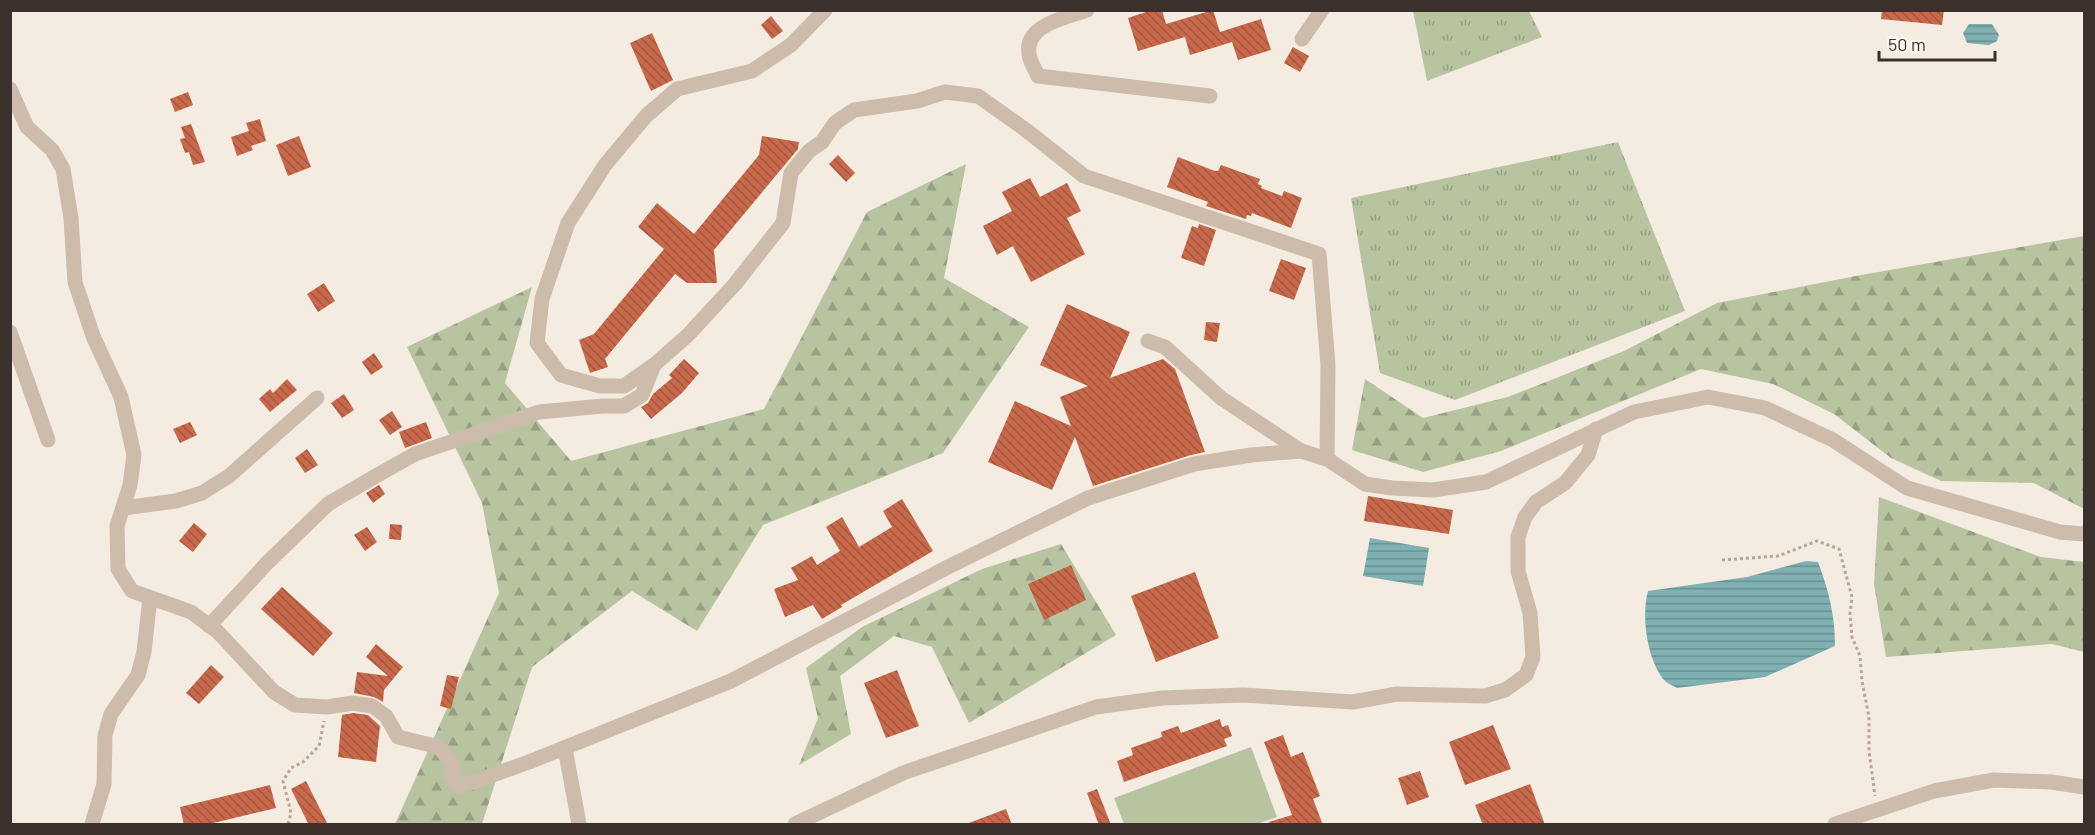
<svg xmlns="http://www.w3.org/2000/svg" width="2095" height="835" viewBox="0 0 2095 835" font-family="Barlow,sans-serif">
<style>
.grass{fill:#b8c4a0}
.forest{fill:url(#forest-firs)}
.park{fill:url(#park-tufts)}
.water{fill:url(#water-rules)}
.building{fill:url(#building-back-hatch)}
.lines{fill:none;stroke-linecap:round;stroke-linejoin:round}
.path{stroke:#b9a596;stroke-width:3;stroke-dasharray:3 3;stroke-linecap:butt}
.minor{stroke:#cdbbac;stroke-width:15}
</style>
<defs>
<pattern id="forest-firs" width="22" height="20" patternUnits="userSpaceOnUse" patternTransform="scale(1.5)"><rect width="22" height="20" fill="#b8c4a0"/><path d="M5 1l3.5 6h-7zM16 11l3.5 6h-7z" fill="#97a083"/></pattern>
<pattern id="park-tufts" width="24" height="20" patternUnits="userSpaceOnUse" patternTransform="scale(1.5)"><rect width="24" height="20" fill="#b8c4a0"/><path d="M3 7l-1-3M5 7V3M7 7l1-3M15 17l-1-3M17 17v-4M19 17l1-3" fill="none" stroke="#97a083"/></pattern>
<pattern id="water-rules" width="6" height="5" patternUnits="userSpaceOnUse" patternTransform="scale(1.5)"><rect width="6" height="5" fill="#7fb0b2"/><path d="M0 2.5h6" fill="none" stroke="#699091"/></pattern>
<pattern id="building-back-hatch" width="6" height="6" patternUnits="userSpaceOnUse" patternTransform="scale(1.5)"><rect width="6" height="6" fill="#c8694b"/><path d="M-1 5l2 2M0 0l6 6M5-1l2 2" fill="none" stroke="#a4573f"/></pattern>
</defs>
<rect width="100%" height="100%" fill="#f4ebe1"/>
<!-- grass -->
<path class="grass" d="M1251,747L1277,817L1257,824H1124L1114,798Z"/>
<!-- forest -->
<g class="forest">
<path d="M966,164L944,278L1029,327L943,453L763,525L697,631L632,591L532,667L482,824H395L499,593L482,503L407,347L532,287L505,383L571,461L764,409L867,212Z"/>
<path d="M2084,236V509L2034,483L1941,481L1891,458L1834,414L1773,384L1701,369L1501,451L1423,472L1352,450L1365,379L1423,418L1508,397L1624,351L1717,303L1861,275Z"/>
<path d="M1879,497L2041,557L2084,562V652L2052,644L1886,657L1874,584Z"/>
<path d="M1061,544L1116,635L969,723L932,647L894,636L840,676L851,734L799,765L818,718L806,668L862,627L982,569Z"/>
</g>
<!-- park -->
<g class="park">
<path d="M1413,11H1529L1542,37L1427,81Z"/>
<path d="M1618,142L1685,311L1455,400L1380,373L1351,198Z"/>
</g>
<!-- water -->
<g class="water">
<path d="M1969,24H1992L1999,35L1997,41L1989,45L1967,43L1963,33Z"/>
<path d="M1370,538L1429,548L1423,586L1363,576Z"/>
<path d="M1806,561L1818,562C1829,591 1835,616 1835,646L1765,677L1677,688C1674,686 1668,684 1665,681C1647,661 1641,616 1648,591L1747,577Z"/>
</g>
<!-- building -->
<g class="building">
<path d="M1152,10H1162L1166,24L1213,10L1220,32L1261,19L1271,50L1238,60L1232,42L1190,55L1185,37L1138,51L1128,18Z"/>
<path d="M1882,10H1944L1942,25L1881,19Z"/>
<path d="M771,16L783,31L772,39L761,25Z"/>
<path d="M652,33L673,80L651,91L630,43Z"/>
<path d="M1293,47L1309,56L1300,72L1284,63Z"/>
<path d="M188,92L193,105L175,112L170,99Z"/>
<path d="M260,119L266,141L251,146L253,150L237,156L231,137L249,131L246,123Z"/>
<path d="M191,124L205,162L193,165L189,152L185,153L180,139L185,138L181,127Z"/>
<path d="M299,136L311,167L288,176L276,145Z"/>
<path d="M762,136L799,142L798,149L714,250L717,283H687L675,274L605,359L608,367L590,373L579,340L594,334L664,249L638,227L657,203L694,234L759,155Z"/>
<path d="M838,155L855,173L846,182L829,164Z"/>
<path d="M1178,157L1215,171H1218L1221,165L1260,179L1258,184L1262,186L1261,188L1282,196L1284,191L1302,198L1291,228L1252,213L1251,216L1247,215L1246,219L1206,206L1208,202L1167,187Z"/>
<path d="M1030,178L1040,197L1067,183L1081,211L1067,218L1085,254L1031,282L1013,246L997,255L983,226L1012,211L1002,192Z"/>
<path d="M1199,224L1216,230L1204,266L1181,258L1192,226L1198,228Z"/>
<path d="M1281,259L1306,268L1294,300L1269,291Z"/>
<path d="M324,283L335,301L318,312L307,294Z"/>
<path d="M1067,304L1130,332L1110,378L1163,359L1175,369L1205,452L1191,455L1093,486L1075,437L1052,490L988,462L1015,401L1071,426L1060,397L1088,386L1040,365Z"/>
<path d="M1206,322L1220,323L1217,342L1204,340Z"/>
<path d="M374,353L383,367L371,375L362,362Z"/>
<path d="M684,359L699,373L682,393L651,419L641,407L648,403L653,394L672,378L669,375Z"/>
<path d="M287,379L297,390L270,412L259,399L270,389L273,393Z"/>
<path d="M344,394L354,410L342,418L331,403Z"/>
<path d="M392,411L402,427L390,435L379,420Z"/>
<path d="M190,422L197,435L180,443L173,429Z"/>
<path d="M426,422L432,438L405,448L399,432Z"/>
<path d="M307,449L318,465L305,473L295,458Z"/>
<path d="M379,485L385,494L373,503L366,493Z"/>
<path d="M1368,496L1453,510L1449,534L1364,521Z"/>
<path d="M902,499L933,551L841,605L842,607L822,619L813,605L785,617L774,589L798,580L791,568L812,556L817,565L840,551L826,527L842,517L859,547L892,527L883,511Z"/>
<path d="M194,523L207,534L193,552L179,541Z"/>
<path d="M390,524L402,525L401,540L389,539Z"/>
<path d="M367,527L377,542L365,551L354,535Z"/>
<path d="M1071,565L1086,600L1044,620L1028,584Z"/>
<path d="M1195,572L1219,638L1156,662L1131,596Z"/>
<path d="M282,587L333,633L313,656L261,609Z"/>
<path d="M376,644L403,667L384,690L383,702L374,697L354,693L357,672L388,676L366,657Z"/>
<path d="M211,665L224,677L199,704L186,693Z"/>
<path d="M897,670L919,726L886,738L864,683Z"/>
<path d="M447,675L459,677L451,709L440,706Z"/>
<path d="M353,713L368,715L380,726L376,762L338,757L342,715Z"/>
<path d="M1220,719L1222,727L1228,725L1232,736L1224,739L1227,746L1124,782L1117,761L1133,755L1131,748L1162,737L1161,732L1178,726L1181,733Z"/>
<path d="M1493,725L1511,769L1465,785L1449,742Z"/>
<path d="M1283,735L1291,757L1303,752L1320,796L1313,799L1323,825H1269V822L1292,815L1264,742Z"/>
<path d="M1420,771L1429,797L1407,805L1398,778Z"/>
<path d="M306,781L328,825H309L291,789Z"/>
<path d="M1530,784L1545,825H1483L1475,805Z"/>
<path d="M270,785L276,808L205,825H184L180,807Z"/>
<path d="M1097,789L1111,825H1099L1087,793Z"/>
<path d="M1006,809L1012,825H969V823Z"/>
</g>
<g class="lines">
<!-- path -->
<g class="path">
<path d="M1722,560L1778,556L1817,541L1839,549L1852,597L1850,614L1852,637L1860,656L1862,681L1869,717V751L1875,796"/>
<path d="M288,824L291,813L283,781L291,768L303,762L319,746L324,721"/>
</g>
<!-- minor -->
<g class="minor">
<path d="M825,10L791,45L752,71L677,89L646,116L605,165L568,223L542,299L537,343L561,375L600,386H624L654,365L688,335L735,284L783,223L791,173L809,151L822,142L835,123L854,110L917,101L945,92L978,96L1026,130L1084,176L1319,254L1328,365L1327,459"/>
<path d="M1087,10C1065,18 1024,25 1029,54C1030,62 1035,69 1038,76L1210,96"/>
<path d="M1302,39L1322,10"/>
<path d="M10,89L27,127L52,150L63,169L71,218L75,282L93,336L121,397L134,455L130,485L117,526L118,569L132,591L191,612L217,631L274,692L295,705L327,707L353,703L372,706L386,716L398,737L439,747L453,765L451,776L459,787L529,762L731,681L946,568L1088,498L1194,464L1251,455L1301,451L1327,459L1365,484L1392,488L1433,490L1486,482L1634,412L1708,397L1765,408L1833,440L1907,488L2060,532L2084,534"/>
<path d="M10,332L48,440"/>
<path d="M1148,341L1165,347L1221,398L1301,451"/>
<path d="M123,508L176,501L202,493L229,476L317,398"/>
<path d="M209,626L267,563L328,504L374,477L415,454L539,412L603,406H624L642,395L654,365"/>
<path d="M565,748L579,824"/>
<path d="M92,824L104,784L105,735L111,714L138,675L144,652L150,598"/>
<path d="M795,824L903,773L1096,707L1162,698L1243,695L1353,702L1397,694L1485,696L1505,690L1526,675L1533,657L1530,613L1518,571V537L1525,517L1536,502L1565,483L1588,455L1596,429"/>
<path d="M1835,824L1934,791L1994,780L2051,782L2084,787"/>
</g>
</g>
<!-- border -->
<rect width="2095" height="835" fill="none" stroke="#3b302b" stroke-width="24"/>
<!-- scale -->
<path d="M1879 51v9h116v-9" fill="none" stroke="#3b302b" stroke-width="3"/>
<text x="1888" y="51" font-size="18" fill="#3b302b" stroke="#fbf5ee" stroke-width="4.5" paint-order="stroke">50 m</text>
</svg>
